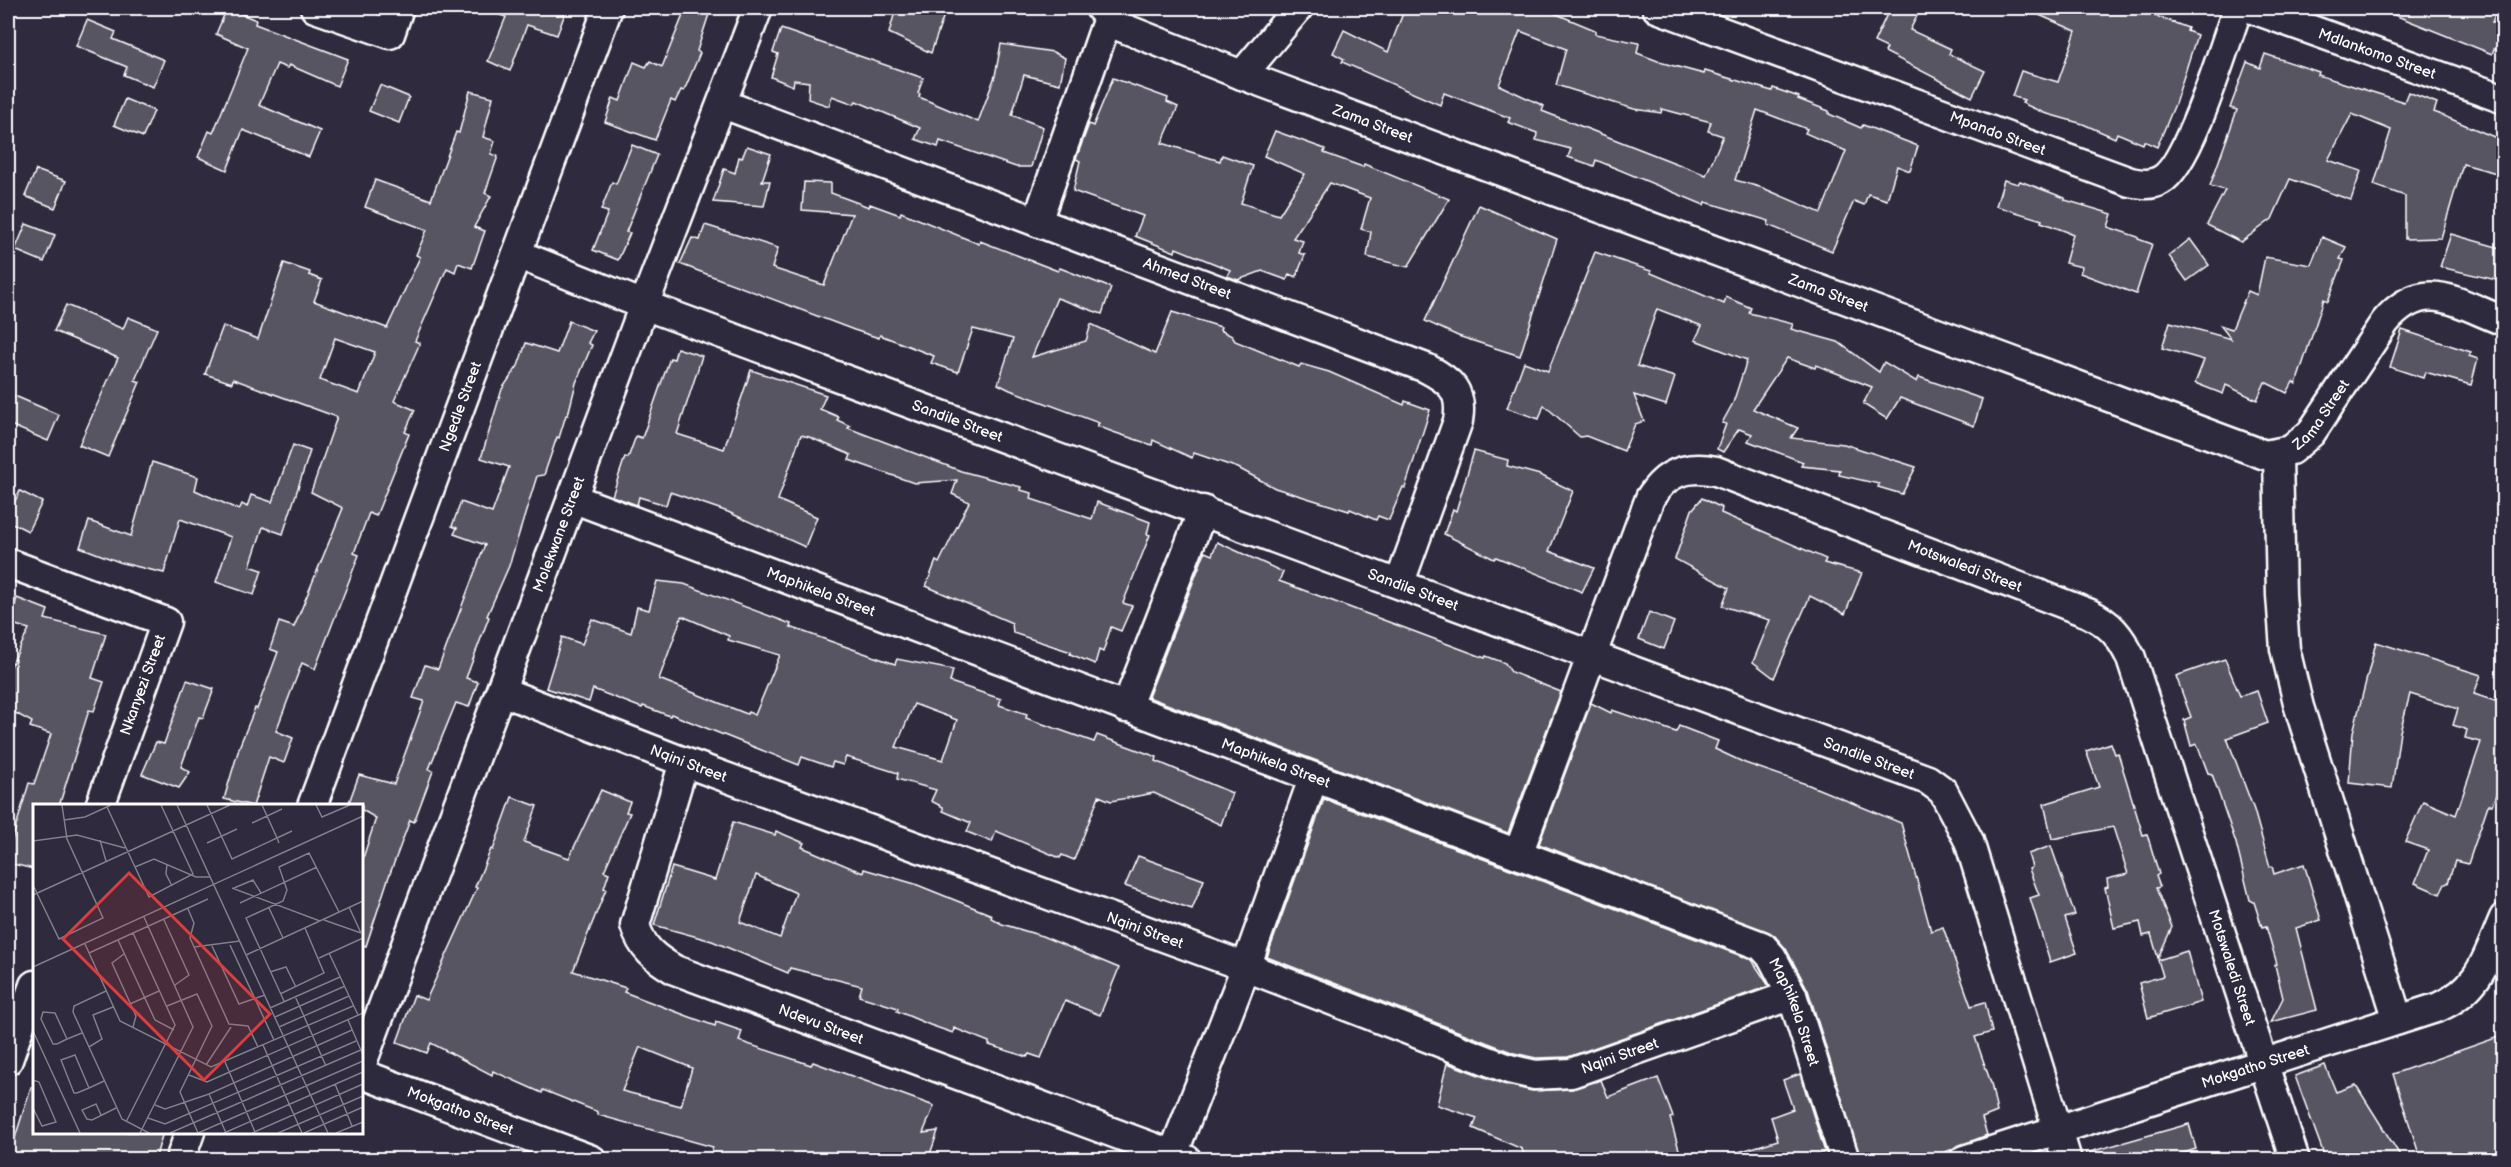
<svg xmlns="http://www.w3.org/2000/svg" width="2511" height="1167" viewBox="0 0 2511 1167" font-family="'Balsamiq Sans',sans-serif">
<style>
.building{fill:#595564;stroke:#fff;stroke-width:1.5;fill-rule:evenodd}
.lines{fill:none;stroke-linecap:round;stroke-linejoin:round}
.minor-casing{stroke:#fff;stroke-width:33}
.minor{stroke:#2f2a3d;stroke-width:28}
.labels{text-anchor:middle;dominant-baseline:central;stroke-width:4.5;stroke-linejoin:round;paint-order:stroke}
.street-label{font-size:15px;fill:#fff;stroke:#2f2a3d}
.inset-road{fill:none;stroke:#827f8b;stroke-width:1.5}
.view{fill:#da3e3e;fill-opacity:0.15;stroke:#da3e3e;stroke-width:3}
.inset-edge{fill:none;stroke:#fff;stroke-width:3}
</style>
<rect width="100%" height="100%" fill="#2f2a3d"/>
<filter id="ink" filterUnits="userSpaceOnUse"><feTurbulence type="fractalNoise" baseFrequency=".0167" numOctaves="2"/><feDisplacementMap in="SourceGraphic" scale="12" xChannelSelector="R" yChannelSelector="G"/><feConvolveMatrix kernelMatrix="1 2 1 2 8 2 1 2 1" color-interpolation-filters="sRGB"/></filter>
<g filter="url(#ink)">
<!-- building -->
<g class="building">
<path d="M227,8L256,20L255,24L348,59L337,86L289,65L287,68L277,64L259,105L320,131L309,157L243,130L227,170L198,157L209,131L213,133L248,48L216,34Z"/>
<path d="M489,8H567L557,35L527,25L510,71L488,61L506,17L488,11Z"/>
<path d="M686,8H711L697,51L700,53L684,91L681,90L675,102L671,100L655,140L605,122L613,98L620,101L634,62L646,67L650,61L662,67Z"/>
<path d="M896,8L919,15L921,8L945,12L931,53L889,33Z"/>
<path d="M1405,8H1542L1595,30V34L1639,43L1637,53L1663,63L1704,74L1705,71L1772,91L1773,88L1799,97L1798,99L1829,111V114L1861,128L1863,125L1918,146L1910,171L1897,166L1887,200L1868,194L1864,205L1854,201L1832,251L1768,225L1769,221L1716,205L1705,202L1704,205L1596,160L1594,166L1568,157L1571,149L1536,140L1537,133L1508,122L1510,118L1444,93L1440,105L1342,62L1344,59L1333,53L1344,30L1388,52ZM1520,31L1566,49L1556,85L1634,109L1661,113L1662,109L1711,122L1708,131L1723,136L1706,175L1542,111L1544,106L1499,85ZM1757,110L1807,129L1805,133L1846,151L1821,213L1763,188L1735,180Z"/>
<path d="M1890,8H1921L1910,30L1951,49L1949,54L1985,71L1972,97L1885,52L1887,48L1874,42Z"/>
<path d="M2023,8H2135L2188,28L2187,31L2197,35L2175,104L2157,147L2144,141L2143,144L2117,133L2115,138L2083,124L2044,113L2022,103L2024,100L2012,96L2021,71L2058,82L2076,31Z"/>
<path d="M2377,8H2498L2492,22L2504,26V52L2494,49L2492,54Z"/>
<path d="M87,20L116,32L113,39L164,60L153,87L124,75L127,67L76,46Z"/>
<path d="M781,29L923,78L918,93L920,94L919,97L978,122L995,76L1001,44L1053,52L1065,58L1060,84L1024,75L1012,115L1043,127L1031,167H1016L940,141L938,147L915,139L920,128L856,101L854,104L832,96L829,106L808,99L809,82L794,80L793,86L771,77L778,54L773,52Z"/>
<path d="M2265,54L2319,72L2318,75L2404,102L2408,92L2437,103L2434,112L2504,141V175L2463,164L2441,238L2405,239V196L2374,185L2391,130L2352,114L2328,160L2361,171L2351,200L2290,179L2272,219L2241,242L2207,225L2225,190L2210,186L2237,110L2230,108L2247,62L2260,68Z"/>
<path d="M1113,78L1168,98L1167,102L1178,107L1162,143L1220,161L1222,155L1253,166L1241,203L1279,215L1305,174L1264,156L1275,131L1325,149L1324,153L1363,167L1364,164L1449,199L1408,267L1367,257L1371,232L1361,229L1370,198L1330,183L1293,238L1303,241L1299,253L1305,255L1296,277L1289,274L1287,280L1262,271L1238,280L1227,276L1230,270L1176,248L1175,252L1135,236L1143,216L1073,191L1080,161L1076,159L1089,124L1093,126Z"/>
<path d="M380,85L409,97L399,123L369,111Z"/>
<path d="M470,91L493,97L483,137L495,141L491,154L498,156L485,193L491,196L474,227L485,231L472,268L458,263L455,272L447,268L415,341L420,343L394,401L415,410L405,432L409,434L376,516L369,513L354,553L359,555L315,669L302,663L276,731L293,738L284,763L269,757L253,806L224,799L240,745L255,708L257,709L278,652L270,649L279,622L294,627L343,508L311,492L337,417L233,379L232,383L205,374L223,326L258,339L284,263L310,272L309,275L322,280L314,301L387,328L420,257L416,255L427,230L365,207L375,180L431,200L456,132L459,133ZM335,338L375,352L359,394L320,380Z"/>
<path d="M125,99L154,111L143,137L114,125Z"/>
<path d="M632,145L657,155L626,232L630,233L618,260L593,250L608,212L601,210L612,182L616,184Z"/>
<path d="M747,146L771,154L762,181H770L764,206L713,202L724,169L735,173L739,157L742,158Z"/>
<path d="M36,170L66,181L55,208L25,196Z"/>
<path d="M2004,180L2018,184L2020,181L2065,198V200L2112,214L2108,227L2138,237V239L2152,244L2136,294L2080,273L2082,267L2065,263L2073,234L2041,222L2042,220L1996,206Z"/>
<path d="M804,182L831,183V193L869,207L870,204L900,215L901,212L979,244L980,241L1058,271L1060,268L1111,288L1102,314L1057,298L1032,357L1086,341L1091,324L1155,354L1172,312L1221,327L1220,330L1232,336L1235,341L1299,367L1301,364L1329,372L1404,405L1405,401L1430,410L1405,488L1403,487L1389,520L1378,516L1376,520L1350,509L1349,511L1275,488L1238,468L1194,453L1192,458L1153,440L1152,445L1113,432L1097,426L1099,423L1010,390L998,384L1013,339L973,329L958,372L931,363L934,356L880,335L879,338L854,330L680,264L692,238L700,240L705,225L778,248L772,268L824,285L852,214L802,210Z"/>
<path d="M1479,205L1557,239L1520,356L1458,336L1425,321Z"/>
<path d="M26,224L55,235L44,262L15,250Z"/>
<path d="M2451,234L2504,249V279L2498,276L2496,280L2440,267Z"/>
<path d="M2322,237L2346,247L2340,259L2344,260L2328,301L2324,299L2296,384L2293,382L2287,393L2265,382L2257,400L2226,385L2223,394L2195,383L2204,360L2162,348L2170,322L2231,339L2220,325L2232,329L2248,291L2257,295L2265,257L2311,265Z"/>
<path d="M2190,239L2209,265L2187,281L2169,256Z"/>
<path d="M1595,252L1651,271V273L1724,304L1726,297L1751,308L1749,313L1793,324L1791,329L1838,342L1879,372L1884,362L1917,382L1919,377L1982,399L1974,426L1900,398L1887,419L1863,404L1872,387L1816,365L1815,368L1787,358L1753,409L1798,428L1791,438L1844,444L1916,467L1902,494L1878,487L1879,484L1839,475L1840,470L1801,466L1803,462L1748,441L1752,434L1739,429L1723,452L1717,449L1726,424L1722,423L1733,403L1747,360L1695,340L1702,326L1657,309L1637,366L1675,377L1666,405L1634,395L1644,421L1635,424L1624,451L1586,436L1580,437L1544,405L1539,419L1507,408L1524,362L1548,371Z"/>
<path d="M66,305L123,329L128,317L157,329L135,380L140,382L108,457L79,445L118,358L54,331Z"/>
<path d="M569,321L594,331L588,343L592,345L576,383L568,415H566L559,438L557,437L544,475L537,476L509,566L487,616L489,617L466,678L478,682L469,707L456,703L429,769L433,771L414,822L410,820L388,879L366,946L362,945V861L376,818L362,810V806L348,805L359,775L394,784L424,701L413,698L425,665L438,669L485,545L454,534L457,528L452,526L461,502L492,513L509,467L481,458L502,389L518,366L526,343L557,353Z"/>
<path d="M2402,330L2471,352L2469,356L2478,359L2471,385L2425,372L2423,378L2390,367Z"/>
<path d="M677,348L702,356L677,434L724,449L751,370L826,395L820,409L839,417L837,420L850,426L848,428L961,471L1021,487L1020,490L1032,493L1031,499L1092,519L1097,502L1150,522L1147,534L1150,535L1123,603L1132,606L1121,631L1111,627L1103,652L1099,650L1095,664L1070,654L1071,652L1013,633L1012,623L926,586L936,561L939,563L969,502L952,494L957,480L914,483L849,460L851,455L809,437L801,435L778,500L817,517L805,547L728,512L670,492L666,505L639,497L637,505L612,496L625,457L628,458L636,436L642,438L670,358L674,359Z"/>
<path d="M8,393L59,415L48,441L8,424Z"/>
<path d="M293,445L310,451L283,534L263,527L250,566L262,570L254,595L216,582L231,537L180,519L164,573L122,563L80,547L89,521L131,536L152,462L198,477L195,490L239,510L242,504L247,507L251,495L272,502Z"/>
<path d="M1474,451L1508,460L1507,466L1540,475L1573,491L1549,551L1594,568L1582,592L1496,557L1494,559L1444,534L1453,509L1456,511Z"/>
<path d="M20,491L42,502L28,531L8,521V515Z"/>
<path d="M1702,498L1722,508L1721,513L1826,559L1824,563L1862,573L1845,614L1810,596L1774,678L1753,662L1770,620L1722,606L1729,588L1675,559L1692,510Z"/>
<path d="M1217,542L1283,572L1279,581L1485,658L1486,656L1505,663L1511,672L1561,692L1508,833L1148,697L1205,552L1212,555Z"/>
<path d="M657,581L684,584L791,624L790,627L895,664L897,659L953,670L950,682L1001,699L999,705L1027,714L1026,718L1094,742L1097,735L1157,757L1156,761L1232,793L1221,825L1154,793L1111,801L1099,796L1074,860L1062,855L1060,858L996,831L992,842L967,832L971,823L943,811V807L931,801L936,790L897,779L898,773L846,757L843,765L833,762L831,767L802,757L799,765L671,714L670,716L643,706L642,708L593,689L589,702L546,688L562,637L582,644L592,619L631,633L637,607L649,610ZM682,616L729,636L728,640L780,655L755,715L748,712L747,714L659,679ZM914,704L957,720L943,760L896,747Z"/>
<path d="M17,598L48,610L45,619L106,634L92,678L104,682L94,711L89,710L59,806H34V869L8,863V853L29,783L34,784L51,734L30,727L32,722L8,709V672L29,629L9,623Z"/>
<path d="M1649,612L1674,622L1664,649L1639,639Z"/>
<path d="M2376,642L2481,675L2474,694L2495,701L2500,686L2504,687V774L2492,805H2488L2468,864L2455,861L2448,883L2445,884L2440,894L2415,883L2428,850L2405,842L2423,801L2456,815L2481,742L2465,738L2467,730L2453,725L2458,709L2410,694L2400,732L2392,788L2349,783L2353,732Z"/>
<path d="M2225,659L2240,696L2257,691L2268,723L2227,738L2254,810L2270,867L2272,866L2274,874L2304,864L2321,920L2296,928L2317,1010L2271,1022L2283,998L2275,965L2277,964L2266,926L2262,927L2254,902L2250,900L2236,843L2212,774L2208,773L2197,744L2191,746L2184,720L2191,717L2176,676Z"/>
<path d="M187,680L214,689L203,718L199,717L181,767L190,772L179,788L142,774L156,742L164,744Z"/>
<path d="M1591,703L1611,713L1612,710L1676,732L1679,726L1718,741L1715,749L1745,763L1809,785L1901,823L1931,931L1943,927L1971,1006L1985,1002L1992,1032L1975,1037L1991,1083L1997,1112L1982,1118L1987,1135L1926,1160H1861L1808,990L1786,949L1774,935L1539,844Z"/>
<path d="M2111,743L2115,754L2118,753L2143,835L2147,834L2159,874L2156,876L2160,887L2156,888L2172,927L2158,958L2151,934L2143,936L2140,922L2114,928L2105,888L2108,887L2107,879L2128,874L2113,827L2052,839L2044,804L2099,787L2086,751Z"/>
<path d="M601,790L630,802L626,812L630,813L604,871L609,873L604,888L606,889L573,971L626,988L624,992L690,1017L715,1026L716,1022L742,1031L739,1041L811,1065L813,1062L934,1106L923,1133L938,1131L928,1160H709L713,1147L598,1115V1112L543,1090L542,1093L493,1071L492,1075L431,1043L427,1053L397,1042L414,995L426,1000L477,888L475,887L491,849L493,850L512,797L537,806L524,842L569,858ZM640,1047L692,1068L681,1106L622,1091Z"/>
<path d="M1324,799L1752,960L1769,986L1568,1057L1536,1058L1514,1053L1267,957Z"/>
<path d="M733,822L775,835L776,831L804,843L802,847L863,873L864,869L915,884L992,915L991,918L1002,924L1042,936L1119,968L1100,1015L1065,1001L1041,1058L1029,1054L1027,1057L989,1045V1042L954,1028L953,1033L930,1025L897,1011L898,1008L859,996L862,986L790,968L788,973L712,941L654,925L672,867L715,880ZM756,875L796,893L780,938L740,922Z"/>
<path d="M2051,846L2075,915L2065,918L2077,953L2050,962L2030,898L2039,895L2029,869L2032,867L2028,854Z"/>
<path d="M1138,856L1204,880L1192,909L1125,886Z"/>
<path d="M2187,951L2201,1002L2148,1018L2139,983L2163,976L2158,960Z"/>
<path d="M2504,1035V1160H2421L2393,1074Z"/>
<path d="M1447,1063L1503,1084L1532,1091L1572,1089L1601,1080L1608,1097L1658,1078L1673,1117L1670,1118L1682,1160H1526L1522,1149L1473,1128L1477,1118L1437,1105Z"/>
<path d="M2325,1065L2336,1092L2356,1085L2403,1160H2326L2295,1076Z"/>
<path d="M1800,1074L1825,1152L1805,1160H1733L1732,1154L1778,1140L1771,1117L1793,1109L1783,1080Z"/>
<path d="M31,1087L34,1088V1132H163L155,1160H8Z"/>
<path d="M2189,1124L2196,1149L2181,1154L2182,1160H2087L2086,1153Z"/>
</g>
<g class="lines">
<defs>
<g id="minor">
<path d="M315,8L390,34L399,8"/>
<path id="s1" d="M1100,8L1121,27L1242,75L2265,455L2291,450L2311,433L2385,322C2424,276 2456,303 2504,321"/>
<path id="s2" d="M1657,8L2130,182C2141,184 2151,186 2161,180C2190,164 2225,42 2238,8"/>
<path id="s3" d="M2250,8L2504,99"/>
<path d="M1242,75L1298,8"/>
<path id="s4" d="M723,104L1426,368C1451,381 1463,391 1458,421L1400,582"/>
<path d="M1037,222L1108,18"/>
<path id="s5" d="M517,254L644,305L1928,780L1943,791L1969,841L2067,1160"/>
<path d="M2278,455L2281,595L2285,649L2299,707L2398,1020"/>
<path id="s6" d="M572,498L1762,946L1772,957L1792,995L1845,1160"/>
<path d="M8,563L166,622L100,806"/>
<path id="s7" d="M501,691L684,762L1246,967L1509,1069L1535,1075L1571,1073L1792,995"/>
<path d="M1126,708L1203,510"/>
<path id="s8" d="M684,762L635,925C642,949 655,958 675,970L1187,1160"/>
<path id="s9" d="M312,806L608,8"/>
<path id="s10" d="M1518,854L1650,498C1666,472 1687,465 1716,471L2088,613C2111,624 2120,636 2131,658L2295,1160"/>
<path d="M8,1060L34,985"/>
<path id="s11" d="M362,1063L644,305L758,8"/>
<path id="s12" d="M362,1074L592,1160"/>
<path d="M1173,1154L1246,967L1313,779"/>
<path d="M180,1160L190,1132"/>
<path id="s13" d="M1964,1160L2439,1007C2481,988 2487,957 2504,918"/>
</g>
</defs>
<!-- minor casing -->
<use href="#minor" class="minor-casing"/>
<!-- minor -->
<use href="#minor" class="minor"/>
</g>
</g>
<g class="labels">
<!-- street labels -->
<g class="street-label">
<text stroke="none"><textPath href="#s3" startOffset="135">Mdlankomo Street</textPath></text>
<text stroke="none"><textPath href="#s1" startOffset="298">Zama Street</textPath></text>
<text stroke="none"><textPath href="#s2" startOffset="363">Mpando Street</textPath></text>
<text stroke="none"><textPath href="#s4" startOffset="496">Ahmed Street</textPath></text>
<text stroke="none"><textPath href="#s1" startOffset="784">Zama Street</textPath></text>
<text stroke="none"><textPath href="#s9" startOffset="426">Ngedle Street</textPath></text>
<text stroke="none"><textPath href="#s1" startOffset="1323">Zama Street</textPath></text>
<text stroke="none"><textPath href="#s5" startOffset="471">Sandile Street</textPath></text>
<text stroke="none"><textPath href="#s11" startOffset="564">Molekwane Street</textPath></text>
<text stroke="none"><textPath href="#s10" startOffset="723">Motswaledi Street</textPath></text>
<text stroke="none"><textPath href="#s5" startOffset="957">Sandile Street</textPath></text>
<text stroke="none"><textPath href="#s6" startOffset="266">Maphikela Street</textPath></text>
<text transform="translate(143 685) rotate(-70)">Nkanyezi Street</text>
<text stroke="none"><textPath href="#s5" startOffset="1443">Sandile Street</textPath></text>
<text stroke="none"><textPath href="#s7" startOffset="201">Nqini Street</textPath></text>
<text stroke="none"><textPath href="#s6" startOffset="752">Maphikela Street</textPath></text>
<text stroke="none"><textPath href="#s7" startOffset="687">Nqini Street</textPath></text>
<text stroke="none"><textPath href="#s10" startOffset="1244">Motswaledi Street</textPath></text>
<text stroke="none"><textPath href="#s6" startOffset="1346">Maphikela Street</textPath></text>
<text stroke="none"><textPath href="#s8" startOffset="388">Ndevu Street</textPath></text>
<text stroke="none"><textPath href="#s7" startOffset="1191">Nqini Street</textPath></text>
<text stroke="none"><textPath href="#s13" startOffset="306">Mokgatho Street</textPath></text>
<text stroke="none"><textPath href="#s12" startOffset="105">Mokgatho Street</textPath></text>
</g>
</g>
<!-- overview -->
<g transform="translate(33 804)">
<rect width="330" height="330" fill="#2f2a3d"/>
<path class="inset-road" d="M144,1L295,329M174,1L199,55L244,34L229,1M283,1L289,13L317,1M74,3L116,93L160,70L128,1M31,16L52,13L78,1M219,19L249,5M67,36L73,57M0,37L44,31L92,44M174,39L204,25M246,39L244,34L259,27M134,60L133,70L139,82M102,63L121,55L163,73H177M0,81L26,135L70,114L34,35L29,1M199,84L287,117M201,84L220,76L228,89M0,91L197,1M207,99L284,63M316,103L328,129M236,104L250,134M155,105L161,119L157,134L196,220L215,222L225,243M131,116L156,171L142,181M291,116L328,129M85,136L122,216L141,226M52,140L87,217L178,263L320,202M197,141L241,236M179,142L206,200L232,191M161,143L207,137M56,149L175,95M296,149L325,211M91,150L79,159L103,212L100,223M213,151L330,97M286,154L330,134M0,163L330,12M237,168L253,163L263,183M73,187L41,202L40,208L89,315L116,329M247,190L291,169L272,124M262,192L293,262M251,197L213,114L250,97L254,86L246,63L276,49L306,108M97,200L126,187M134,202L164,190L179,222L147,288L165,329M237,204L307,173M242,213L312,182M315,216L330,251M246,223L316,192M0,227L47,329M34,235L22,209L10,208L8,215L20,240H24L34,235L49,229M230,241L269,329M56,243L69,235L60,211L80,203M192,258L222,328M173,261L198,223M156,271L174,278L330,209M0,276L6,278L23,318L9,322L0,304M302,280L319,322M56,284L42,251L28,256L41,289H44L56,284L71,277M176,290L193,329M122,301L132,305L176,290L319,226M68,311L63,300L49,306L54,315L59,316L83,304M115,314L132,320L323,237M93,318L142,221L100,129M107,329L160,223L111,113M137,329L330,245M165,329L330,257M191,329L330,268M219,329L330,280M245,329L330,292M271,329L330,303M303,329L330,318"/>
<path class="view" d="M96,69L237,210L171,276L30,135Z"/>
<rect width="330" height="330" class="inset-edge"/>
</g>
<!-- margin -->
<rect width="2511" height="1167" fill="none" stroke="#2f2a3d" stroke-width="30"/>
<rect x="15" y="15" width="2481" height="1137" fill="none" stroke="#fff" stroke-width="2" filter="url(#ink)"/>
</svg>
